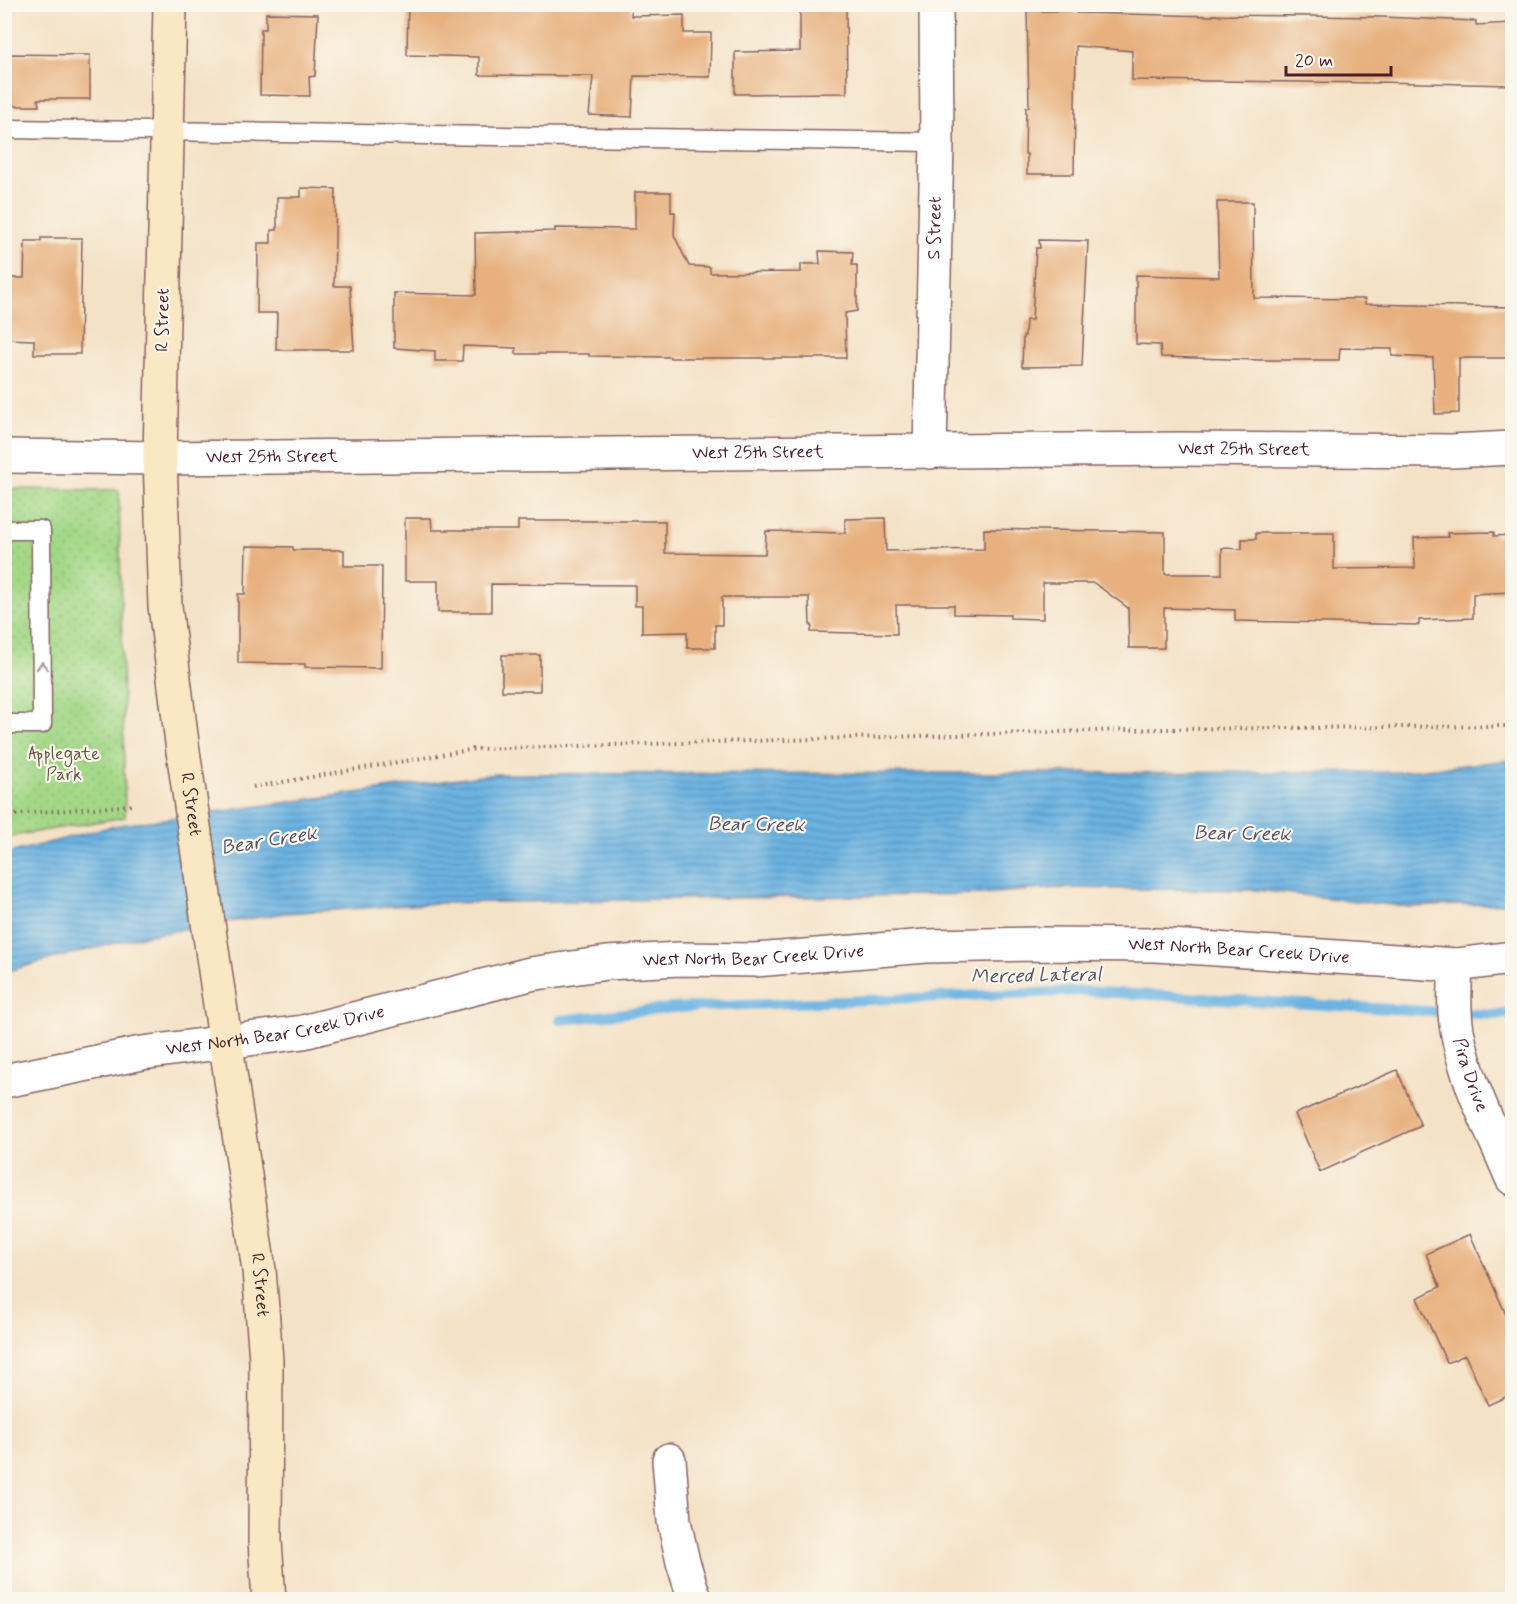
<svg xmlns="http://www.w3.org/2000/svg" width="1517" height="1604" viewBox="0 0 1517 1604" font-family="Mynerve,sans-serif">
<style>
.park{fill:url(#park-dots);stroke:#777c5a;stroke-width:1.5}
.water{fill:url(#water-rules);stroke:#5a6986;stroke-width:1.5}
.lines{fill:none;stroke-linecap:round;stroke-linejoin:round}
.stream{stroke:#6bb3e2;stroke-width:10}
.building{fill:#e7b07e}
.lane-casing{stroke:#866362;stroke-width:21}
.street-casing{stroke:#866362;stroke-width:36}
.secondary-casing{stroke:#866362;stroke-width:36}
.path{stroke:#866362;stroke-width:4;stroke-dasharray:1.5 4.5;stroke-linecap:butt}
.lane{stroke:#fff;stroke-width:18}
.street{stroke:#fff;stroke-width:33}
.secondary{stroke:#fae7c3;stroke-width:33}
.secondary-bridge-casing{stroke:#866362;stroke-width:36;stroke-linecap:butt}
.secondary-bridge{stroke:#fae7c3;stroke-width:33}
.oneway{stroke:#ae9aa0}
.labels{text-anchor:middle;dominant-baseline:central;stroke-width:4.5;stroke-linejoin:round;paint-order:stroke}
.street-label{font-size:18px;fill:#4a1f2b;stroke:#fbf7ec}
.park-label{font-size:18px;fill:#655647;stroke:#fbf7ec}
.water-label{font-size:20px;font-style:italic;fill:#56536b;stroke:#fbf7ec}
</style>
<defs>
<pattern id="park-dots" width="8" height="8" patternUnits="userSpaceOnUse" patternTransform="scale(1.5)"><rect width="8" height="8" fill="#a4d888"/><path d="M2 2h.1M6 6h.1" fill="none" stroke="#8fb976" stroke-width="1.8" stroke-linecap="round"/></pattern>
<pattern id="water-rules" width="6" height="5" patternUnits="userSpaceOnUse" patternTransform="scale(1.5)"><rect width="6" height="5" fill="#6bb3e2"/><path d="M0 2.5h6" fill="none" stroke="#5a91b7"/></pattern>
</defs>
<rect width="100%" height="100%" fill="#fbf7ec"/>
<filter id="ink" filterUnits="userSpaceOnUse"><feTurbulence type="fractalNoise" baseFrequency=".0167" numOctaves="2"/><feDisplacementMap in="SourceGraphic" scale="12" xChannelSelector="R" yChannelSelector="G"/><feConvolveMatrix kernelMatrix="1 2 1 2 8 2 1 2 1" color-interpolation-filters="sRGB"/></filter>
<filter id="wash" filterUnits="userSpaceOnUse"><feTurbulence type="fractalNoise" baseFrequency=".008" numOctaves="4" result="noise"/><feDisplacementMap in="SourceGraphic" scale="24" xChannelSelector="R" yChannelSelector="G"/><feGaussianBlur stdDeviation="1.35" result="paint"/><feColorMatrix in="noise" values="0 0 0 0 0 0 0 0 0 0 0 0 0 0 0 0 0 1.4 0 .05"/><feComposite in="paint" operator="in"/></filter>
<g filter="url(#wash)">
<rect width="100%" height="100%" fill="#f4e2c7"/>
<!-- park -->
<path class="park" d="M5,489L119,490L125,817L5,837Z"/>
<!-- water -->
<path class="water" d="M1512,760V902L1511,903L1410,907L1257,890L1057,888L980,894L442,903L285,913L142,936L44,961L5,972V854L113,826L495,774L1398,772Z"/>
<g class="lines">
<!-- stream -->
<path class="stream" d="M560,1020L672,1008L1082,991L1497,1015L1512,1013"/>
</g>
<g id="blocks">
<!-- building -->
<g class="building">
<path d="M408,4H631V16L684,15V33H711L710,77L634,76L632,117L589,115L593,76L479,75V57L407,55Z"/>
<path d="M800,7H846L847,93L735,94V52L800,51Z"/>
<path d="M1027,11H1076V13L1213,16V15L1381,17L1476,21V25L1512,23V85L1378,82V83L1132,80V51L1076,46L1074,174H1027V154H1025L1026,107H1029Z"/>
<path d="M266,13L318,14L315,76L309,77L310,96L260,95L261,29H266Z"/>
<path d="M4,54L90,55V99H38L39,106H4Z"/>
<path d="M301,188L336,189L334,286H350L354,350H276L277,313H257L258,243H271V230H277V197H301Z"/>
<path d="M635,192H671V212H675L674,235L689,266L710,267V273L801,272V264H820L819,251L853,252L852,265H857V311L845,313L846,358H670V357L589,356V354H516V348L463,346L462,361H435V351L394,348V293L476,295L475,233L555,231V228L635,229Z"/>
<path d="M1217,202H1253L1254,298L1365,299V304L1512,307V358H1459V413L1435,414L1433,358L1392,356V349L1340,348L1339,360H1261L1161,357L1160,345L1136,344V275L1219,277Z"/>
<path d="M41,238H82L80,354H34V340L4,339V278H24L25,241H41Z"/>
<path d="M1039,240L1088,241L1082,366L1022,367L1023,336H1025L1026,320H1032L1036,248H1040Z"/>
<path d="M405,518H431L432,530H518V521H665V553L765,554L766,531L845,533V519L885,518L886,551L984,549V529L1165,532V574H1222V548L1242,549V539H1256V533H1334V569L1415,568L1414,538L1448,537L1447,533L1494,532V536L1512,535V592L1473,594V618L1419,620V625L1235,621V610L1164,608V648H1129L1128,608L1094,583H1043V619L1010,618V615L954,614V605H896L897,634L811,632L812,625H810L809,597H722V625H715V648H687V632L642,633V606H635V585L491,584V612H438V581H405Z"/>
<path d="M246,546L293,547V550H344V566H382L381,668L305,667V664L238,663V594H245Z"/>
<rect x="502" y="655" width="38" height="36"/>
<path d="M1397,1070L1421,1126L1358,1154V1155L1320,1172L1295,1114Z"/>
<path d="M1470,1234L1512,1328V1394L1488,1405L1465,1355L1447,1363L1417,1298L1440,1287L1426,1254Z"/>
</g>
</g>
</g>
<g filter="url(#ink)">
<use href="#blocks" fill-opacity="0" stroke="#866362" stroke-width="1.5"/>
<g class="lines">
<defs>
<g id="lane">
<path d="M4,129L937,142"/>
<path d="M4,530H41L42,724H4"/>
</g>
<g id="street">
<path id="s1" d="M930,452L937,142L936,4"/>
<path id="s2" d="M4,456L160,458L1179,449L1451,451L1512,448"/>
<path id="s3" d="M1456,965C1455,987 1453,1009 1457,1030C1466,1082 1492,1130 1512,1178"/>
<path id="s4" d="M4,1081L142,1053L303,1032L530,974L607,963L679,959L755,960L926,946L1042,944L1156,945L1456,965L1512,958"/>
<path d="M669,1460L674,1521L683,1562L695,1600"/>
</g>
<g id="secondary">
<path d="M170,4L160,458L165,606L183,751"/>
<path id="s5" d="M218,991L259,1270L266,1360L265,1541L269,1600"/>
</g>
</defs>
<!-- lane casing -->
<use href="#lane" class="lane-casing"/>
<!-- street casing -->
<use href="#street" class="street-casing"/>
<!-- secondary casing -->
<use href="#secondary" class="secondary-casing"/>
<!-- path -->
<g class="path">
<path d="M253,787L475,749L1161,729L1512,726"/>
<path d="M4,817L27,813L135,805"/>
</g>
<!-- lane -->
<use href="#lane" class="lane"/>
<!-- street -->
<use href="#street" class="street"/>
<!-- secondary -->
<use href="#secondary" class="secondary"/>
<defs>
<g id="secondary-bridge">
<path id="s6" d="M183,751L218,991"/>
</g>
</defs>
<!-- secondary-bridge casing -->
<use href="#secondary-bridge" class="secondary-bridge-casing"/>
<!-- secondary-bridge -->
<use href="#secondary-bridge" class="secondary-bridge"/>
</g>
<!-- one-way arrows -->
<defs><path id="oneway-chevron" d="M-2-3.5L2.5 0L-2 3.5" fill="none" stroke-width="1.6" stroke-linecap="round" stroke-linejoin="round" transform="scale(1.5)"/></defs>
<use class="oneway" href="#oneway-chevron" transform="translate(42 666) rotate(-91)"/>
</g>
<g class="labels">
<!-- street labels -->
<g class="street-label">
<text stroke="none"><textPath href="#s1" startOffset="224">S Street</textPath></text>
<text transform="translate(163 320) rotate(-89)">R Street</text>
<text stroke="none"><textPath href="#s2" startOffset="1240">West 25th Street</textPath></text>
<text stroke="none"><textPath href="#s2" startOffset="754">West 25th Street</textPath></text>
<text stroke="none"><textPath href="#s2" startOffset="268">West 25th Street</textPath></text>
<text stroke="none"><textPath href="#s6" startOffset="54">R Street</textPath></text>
<text stroke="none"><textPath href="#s4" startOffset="1248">West North Bear Creek Drive</textPath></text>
<text stroke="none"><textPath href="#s4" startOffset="762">West North Bear Creek Drive</textPath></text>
<text stroke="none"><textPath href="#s4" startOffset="276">West North Bear Creek Drive</textPath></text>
<text stroke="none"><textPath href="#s3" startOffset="112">Pira Drive</textPath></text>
<text stroke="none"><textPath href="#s5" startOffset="297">R Street</textPath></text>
</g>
<!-- park labels -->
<g class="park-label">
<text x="64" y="754">Applegate<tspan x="64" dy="21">Park</tspan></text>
</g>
<!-- water labels -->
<g class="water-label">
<text transform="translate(756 825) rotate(1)">Bear Creek</text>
<text transform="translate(1242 834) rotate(1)">Bear Creek</text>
<text transform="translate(269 841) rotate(-9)">Bear Creek</text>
<text transform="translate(1036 976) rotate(-1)">Merced Lateral</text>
</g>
</g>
<!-- margin -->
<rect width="1517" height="1604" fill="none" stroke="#fbf7ec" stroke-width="24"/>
<!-- scale -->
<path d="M1286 66v9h105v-9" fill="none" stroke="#4a1f2b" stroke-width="3"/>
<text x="1295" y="66" font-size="18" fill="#4a1f2b" stroke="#fbf7ec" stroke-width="4.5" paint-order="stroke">20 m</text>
</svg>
